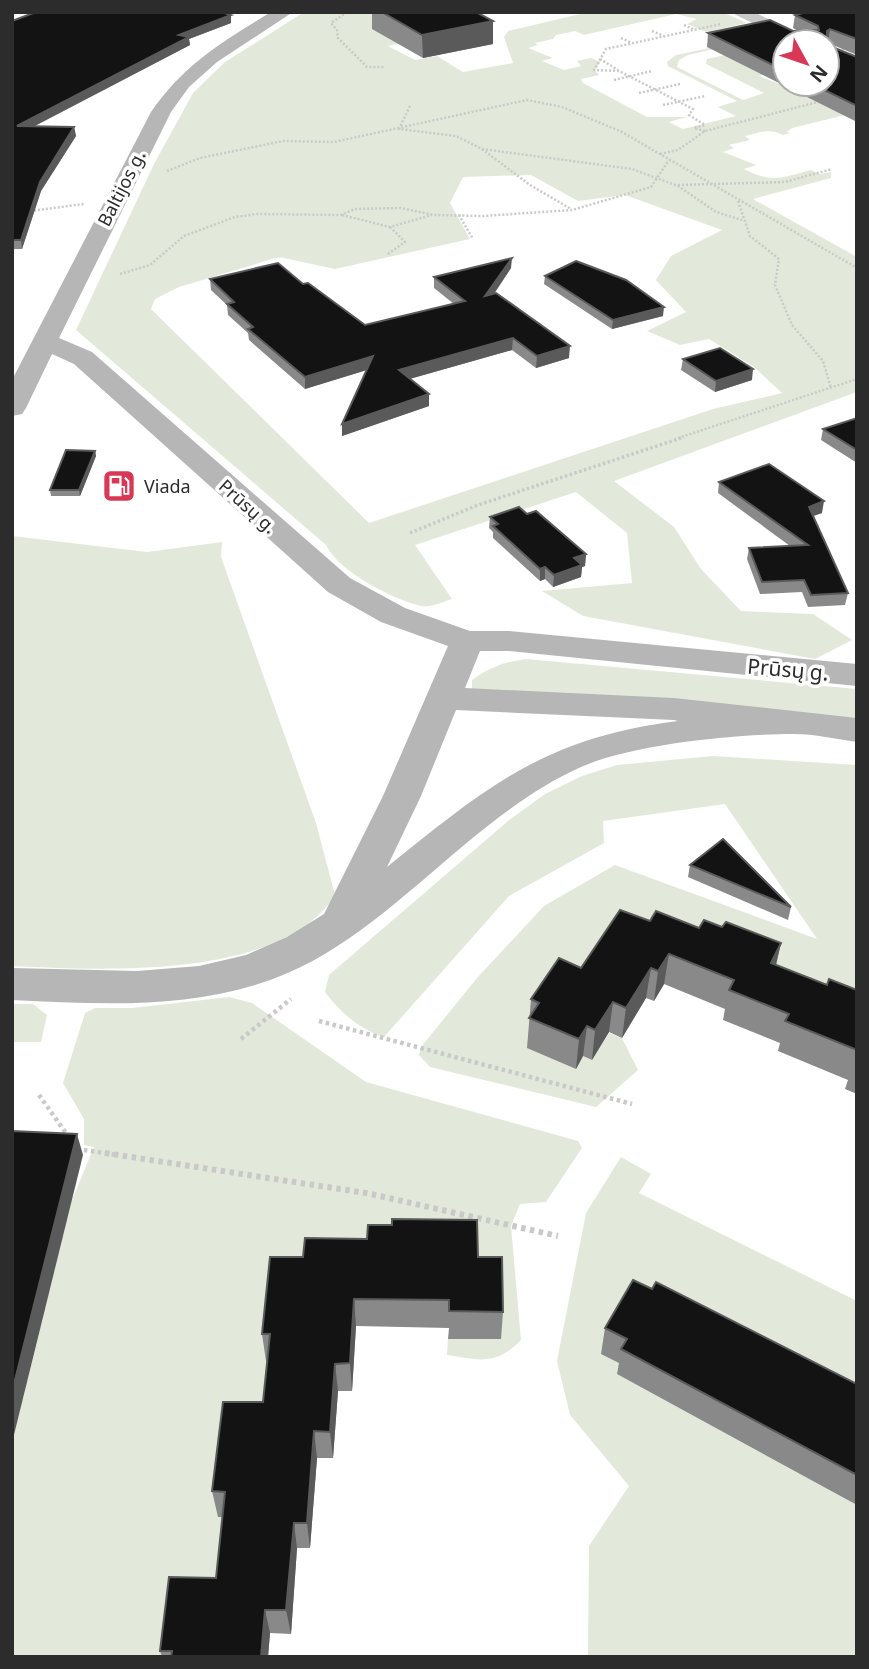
<svg xmlns="http://www.w3.org/2000/svg" width="869" height="1669" viewBox="0 0 869 1669" font-family="'Noto Sans',sans-serif">
<style>
.green{fill:#e3e9da;fill-rule:evenodd}
.lines{fill:none;stroke-linecap:round;stroke-linejoin:round}
.path-far3{stroke:#c9c9c9;stroke-width:2.5;stroke-dasharray:2 2;stroke-linecap:butt}
.path-far2{stroke:#c9c9c9;stroke-width:3.5;stroke-dasharray:2.5 2.5;stroke-linecap:butt}
.path-far1{stroke:#c9c9c9;stroke-width:4.5;stroke-dasharray:3.5 3.5;stroke-linecap:butt}
.path{stroke:#c9c9c9;stroke-width:6;stroke-dasharray:4.5 4.5;stroke-linecap:butt}
.street{fill:#c9c9c9;fill-rule:evenodd}
.secondary{fill:#b6b6b6;fill-rule:evenodd}
.wall{fill:#898989;fill-rule:evenodd}
.shaded-wall{fill:#5a5a5a}
.building{fill:#131313;stroke:#5a5a5a;stroke-width:2}
.labels{text-anchor:middle;dominant-baseline:central;stroke-width:7;stroke-linejoin:round;paint-order:stroke}
.far-street-label{font-size:18px;fill:#2c2c2c;stroke:#fff}
.far-poi-label{font-size:18px;fill:#2c2c2c;stroke:#fff;text-anchor:start}
.street-label{font-size:21px;fill:#2c2c2c;stroke:#fff}
</style>
<rect width="100%" height="100%" fill="#fff"/>
<!-- green -->
<g class="green">
<path d="M304,12H476L482,15L461,26L373,29L401,43L388,46L415,60L437,56L463,72L513,63L504,37L508,31L589,12H722L747,23L706,32L687,24L697,19L676,14L584,35L575,31L556,35L553,39L535,43L538,45L528,48L553,58L542,61L564,70L581,66L577,61L591,58L601,62L595,70L599,75L581,79L583,83L647,117H687L669,122L683,129L736,116L718,107L737,101L668,66L667,62L676,55L773,35L688,55L679,60L677,67L743,100L764,93L706,64L707,59L734,53L767,73L760,76C787,88 798,89 827,84L845,115L792,128L787,132L790,133L783,135C768,128 761,132 745,136L750,140L729,145L734,148L723,152L756,165L744,169C771,183 781,178 811,170L819,174L831,172V178L753,199L857,257V392L614,481L674,527L701,569L741,611L813,614L852,640L815,659L583,616L542,591L632,583L627,533L576,492L415,545L452,599C443,602 429,608 421,606C392,599 338,571 326,545L76,330L154,164L193,93L225,62ZM531,175L578,201L625,195L722,230L671,256L656,280L686,312L647,331L680,345L709,339L754,367L782,393L713,409L369,523L151,309L155,299L179,287L279,257L335,269L470,239L450,203L463,177Z"/>
<path d="M12,536L147,552L222,542L221,557L316,823L335,895C281,981 102,970 12,966Z"/>
<path d="M526,659L857,689V720L472,690V680C489,667 505,662 526,659Z"/>
<path d="M713,756L857,765V1023L652,942L575,1069L583,1056L592,1060L609,1033L622,1038L638,1070L596,1107L430,1067L419,1055L421,1047L477,978L544,906L615,865L817,939L725,804L603,821L604,843L509,896L384,1037C359,1029 341,1013 325,992L329,975L508,821L545,794L582,776L617,765Z"/>
<path d="M229,997L252,1003L366,1082L578,1141L582,1148L546,1202L520,1204L511,1226L521,1340C496,1366 480,1360 447,1355L448,1339H501L477,1285L476,1249L274,1361L267,1429H228L218,1516L231,1517L221,1602L170,1657H12V1443L72,1200L94,1147L84,1145V1119L63,1083L85,1013L95,1008H132Z"/>
<path d="M12,1004H33L47,1015L41,1042H12Z"/>
<path d="M621,1157L651,1174L639,1193L857,1301V1657H588L589,1546L629,1486L570,1415L557,1361L586,1213Z"/>
</g>
<g class="lines">
<!-- path-far3 -->
<g class="path-far3">
<path d="M347,12L331,23L337,30L338,38L367,67H385"/>
<path d="M684,25L695,30"/>
<path d="M652,31L664,36"/>
<path d="M621,38L632,43"/>
<path d="M834,51L857,46"/>
<path d="M600,59L618,70"/>
<path d="M614,80L652,71"/>
<path d="M639,93L680,84"/>
<path d="M663,105L705,96"/>
<path d="M410,106L399,129L456,136L482,149L632,169L678,186L716,212L742,220"/>
<path d="M705,131L694,128L705,125L689,115L693,109L619,71L594,70L606,49L721,24"/>
<path d="M482,149L530,185L571,209"/>
<path d="M660,154L678,150L705,131L822,101"/>
<path d="M167,171L200,158L283,141L334,142L527,100L562,107L622,132L857,268"/>
<path d="M678,185L785,182L832,169"/>
<path d="M738,201L750,236L779,259L775,285L792,325L823,361L831,388"/>
<path d="M30,211L84,204"/>
<path d="M342,215L390,227L432,215"/>
<path d="M459,215L473,239"/>
<path d="M388,254L405,242L390,227"/>
<path d="M120,274L150,265L184,236L235,217L257,214L341,215L355,209L401,208L434,215L483,216L572,210L651,187L669,160"/>
<path d="M678,438L857,379"/>
</g>
<!-- path-far2 -->
<path class="path-far2" d="M410,533L478,505L684,437"/>
<!-- path-far1 -->
<g class="path-far1">
<path d="M319,1021L632,1104"/>
<path d="M241,1039L291,999"/>
<path d="M39,1095L68,1136"/>
<path d="M77,1149L117,1155"/>
</g>
<!-- path -->
<path class="path" d="M105,1153L366,1193L558,1236"/>
<!-- street -->
<path class="street" d="M730,12H754L815,42H791Z"/>
<!-- secondary -->
<path class="secondary" d="M271,12H293L217,62L189,87L171,112L59,338L92,352L350,578L405,608L470,631H509L857,664V686L509,651H480L465,688L674,698L857,718V742C836,739 815,734 794,734C736,734 633,744 581,767C538,786 499,816 463,846C404,895 346,952 273,979C188,1010 101,1004 12,1000V968L137,971L199,966L246,955L287,937L324,914L383,796L448,646L381,622L328,592L74,364L52,354L26,408L22,414L12,416V380L151,112C184,64 222,42 271,12ZM456,710L674,720L678,721C544,738 488,786 387,867L421,796Z"/>
</g>
<!-- wall -->
<g class="wall">
<path d="M372,12H476L493,44L423,58L372,29Z"/>
<path d="M857,12V55L828,43H827V45L857,57V122L707,47L708,33L798,31L793,28L795,15ZM785,42L827,84H785Z"/>
<path d="M12,21L231,23L189,39L190,45L35,126L74,127L76,136L41,191L22,249H12Z"/>
<path d="M511,268L494,294L569,358L536,368L512,350L409,379L429,406L342,436V424L367,370L305,389L249,340L248,333L228,315L227,305L211,290L210,279L303,284L365,325L454,304L434,288V277Z"/>
<path d="M545,276L663,316L612,329L544,284Z"/>
<path d="M683,359L752,380L715,392L681,370Z"/>
<path d="M857,418V463L821,440L823,429Z"/>
<path d="M95,451L96,456L80,496H51L50,490Z"/>
<path d="M719,482L822,513L813,516L848,593L845,605L808,607L802,592L760,594L747,559L749,548L790,546L718,493Z"/>
<path d="M527,514L586,554L585,566L582,567L581,577L553,587L545,579L540,581L493,538V532L489,528L490,517Z"/>
<path d="M690,865L791,907L788,920L688,877Z"/>
<path d="M650,921L699,928L722,927L781,943L776,965L827,985L857,990V1094L845,1089L848,1080L778,1051L780,1043L723,1020L725,1009L664,984L654,1001L646,998L622,1038L609,1032L592,1060L583,1056L576,1069L527,1048L531,999L581,968Z"/>
<path d="M270,1257H478L503,1312L501,1339H448L449,1328L356,1326L352,1391H338L333,1458H317L310,1548H297L291,1634L270,1633L268,1657H162L160,1651L216,1578L222,1517H218L212,1491L263,1402L267,1361H266L262,1334Z"/>
<path d="M652,1289L857,1384V1505L617,1374L619,1363L601,1354L605,1328Z"/>
</g>
<!-- shaded-wall -->
<g class="shaded-wall">
<path d="M231,15V23L189,39L190,45L19,134L17,126L179,35Z"/>
<path d="M493,21V44L423,58L422,35Z"/>
<path d="M830,29L828,43H827V31Z"/>
<path d="M74,127L76,136L41,191L22,249L21,240L40,182Z"/>
<path d="M512,258L511,268L485,307V296Z"/>
<path d="M664,307L663,316L612,329L613,320Z"/>
<path d="M513,338L512,350L399,382V370Z"/>
<path d="M570,346L569,358L536,368L537,356Z"/>
<path d="M373,356V368L305,389V377Z"/>
<path d="M753,369L752,380L715,392L716,381Z"/>
<path d="M429,394V406L342,436V424Z"/>
<path d="M95,451L96,456L80,496L79,490Z"/>
<path d="M824,501L822,513L807,518L809,507Z"/>
<path d="M586,554L585,566L582,567L581,577L553,587L554,575L574,558Z"/>
<path d="M545,567V579L540,581V569Z"/>
<path d="M781,943L774,973L771,963Z"/>
<path d="M669,954L664,984L654,1001L658,971Z"/>
<path d="M651,968L646,998L622,1038L626,1008Z"/>
<path d="M613,1002L609,1032L592,1060L595,1030Z"/>
<path d="M587,1026L583,1056L576,1069L579,1039Z"/>
<path d="M77,1134L83,1155L12,1443V1392Z"/>
<path d="M354,1299L356,1326L352,1391L350,1363Z"/>
<path d="M335,1364L338,1391L333,1458L330,1432Z"/>
<path d="M314,1431L317,1458L310,1548L307,1523Z"/>
<path d="M294,1523L297,1548L291,1634L286,1610Z"/>
<path d="M265,1610L270,1633L268,1657H261Z"/>
</g>
<!-- building -->
<g class="building">
<path d="M36,12H221L231,15L179,35L189,37L17,126L74,127L40,182L21,240H12V21Z"/>
<path d="M382,12H476L493,21L422,35Z"/>
<path d="M807,12H857V39L830,29L827,31V42H785V71L708,33L770,20L793,31L819,30L818,26L795,15Z"/>
<path d="M827,42V45L857,57V106L812,84H827Z"/>
<path d="M512,258L485,296L496,293L570,346L537,356L513,338L399,370L429,394L342,424L373,356L305,377L248,329L253,327L227,304L234,302L210,279L278,263L303,284L308,283L365,325L465,301L434,277Z"/>
<path d="M576,261L626,280L664,307L613,320L545,276Z"/>
<path d="M720,348L753,369L716,381L683,359Z"/>
<path d="M857,418V450L823,429Z"/>
<path d="M66,450L95,451L79,490H50Z"/>
<path d="M769,464L824,501L809,507L848,593L811,595L804,580L762,582L749,548L808,545L719,482Z"/>
<path d="M519,507L527,514L536,511L586,554L574,558L582,565L554,575L545,567L540,569L493,526L498,524L490,517Z"/>
<path d="M723,839L791,907L690,865Z"/>
<path d="M620,910L650,921L656,911L699,928L704,920L722,927L726,922L781,943L771,963L827,985L829,979L857,990V1050L785,1021L789,1014L729,990L734,980L669,954L658,971L651,968L626,1008L613,1002L595,1030L587,1026L579,1039L529,1018L539,1003L531,999L559,958L581,968Z"/>
<path d="M12,1131L77,1134L12,1392Z"/>
<path d="M392,1219L477,1220L478,1257H502L503,1312L449,1311V1300L354,1299L350,1363L335,1364L330,1432L314,1431L307,1523H294L286,1610H265L261,1657H171L172,1651H160L169,1577L216,1578L225,1492L212,1491L223,1402H263L270,1334H262L270,1257H303L305,1238L367,1239L368,1225H392Z"/>
<path d="M633,1280L652,1289L656,1282L857,1384V1475L621,1349L627,1339L605,1328Z"/>
</g>
<!-- icons -->
<defs>
<symbol id="fuel-square" viewBox="-11 -11 22 22"><rect x="-9" y="-9" width="18" height="18" rx="4" fill="#d83856" stroke="#fff"/><path d="M-5.5-6h7V0h2V4h1.3V-2.5L3-4.5l.8-.8L6-3V5H2.5V1h-1V6h-7ZM-4.2-4.7v3.2H.2V-4.7Z" fill="#fff"/></symbol>
</defs>
<g fill-rule="evenodd">
<use href="#fuel-square" x="100" y="467" width="38" height="38"/>
</g>
<g class="labels">
<!-- far-street labels -->
<g class="far-street-label">
<text transform="translate(121 188) rotate(-63)">Baltijos g.</text>
<text transform="translate(248 506) rotate(42)">Prūsų g.</text>
</g>
<!-- far-poi labels -->
<g class="far-poi-label">
<text x="144" y="486">Viada</text>
</g>
<!-- street labels -->
<g class="street-label">
<text transform="translate(788 669) rotate(5)">Prūsų g.</text>
</g>
</g>
<!-- border -->
<rect width="869" height="1669" fill="none" stroke="#2c2c2c" stroke-width="28"/>
<!-- north arrow -->
<g transform="translate(806 63) rotate(130)"><circle r="33" fill="#ffffff" stroke="#ababab" stroke-width="2"/>
<path d="M0-5L12 26L0 18L-12 26Z" fill="#d83856"/>
<text y="-10" font-size="19" font-weight="bold" text-anchor="middle" fill="#2c2c2c">N</text>
</g>
</svg>
